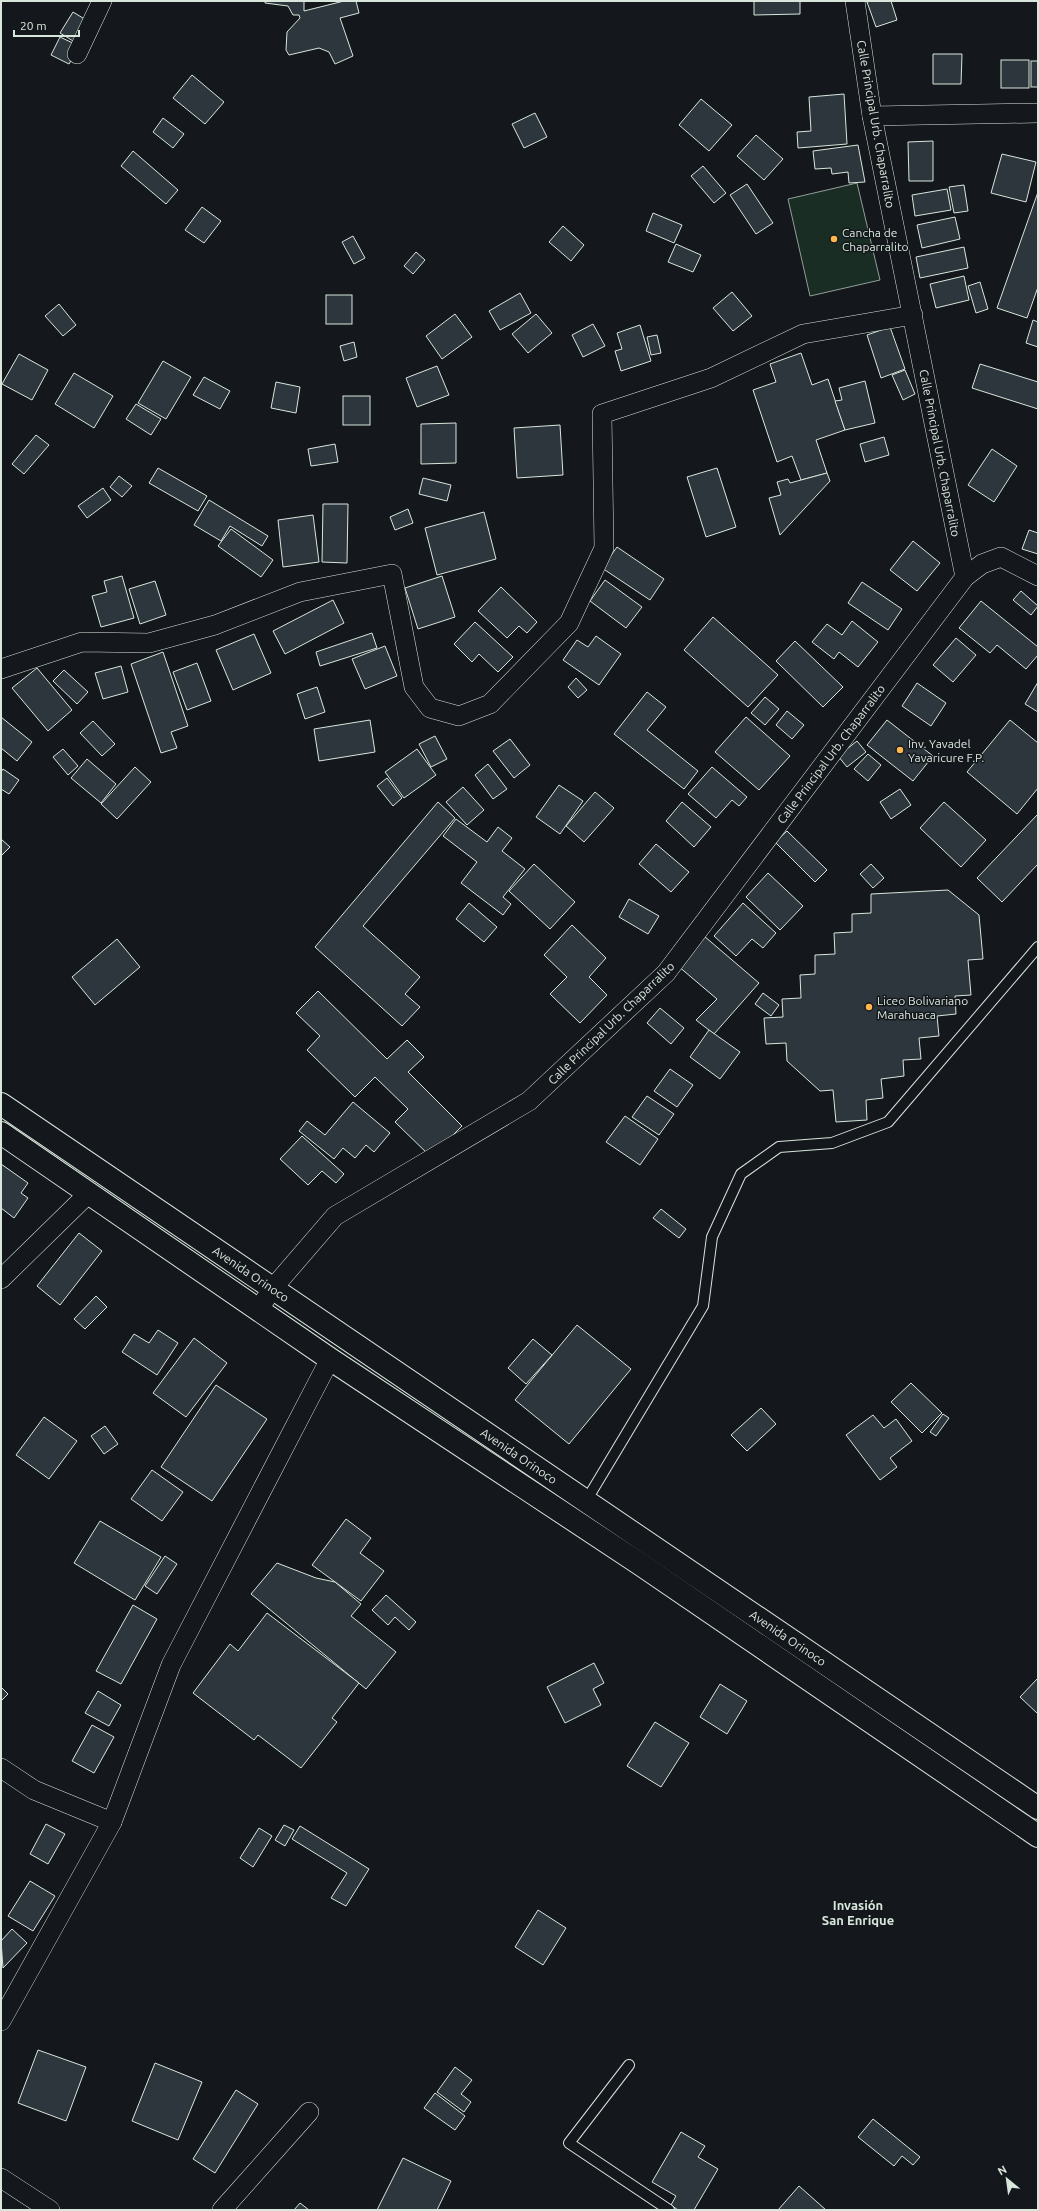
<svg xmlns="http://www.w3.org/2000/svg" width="1039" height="2211" viewBox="0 0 1039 2211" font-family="Ubuntu,sans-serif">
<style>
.green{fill:#1a2d24;stroke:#939e99}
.building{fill:#2c363c;stroke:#d8e6dc}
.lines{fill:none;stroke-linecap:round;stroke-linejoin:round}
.lane-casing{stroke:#d8e6dc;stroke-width:12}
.street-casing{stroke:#d8e6dc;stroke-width:20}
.secondary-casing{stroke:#d8e6dc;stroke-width:24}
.lane{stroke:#14181c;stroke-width:10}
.street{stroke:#14181c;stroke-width:19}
.secondary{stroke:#14181c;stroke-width:22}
.poi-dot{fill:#ffb74d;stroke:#14181c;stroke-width:1.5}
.labels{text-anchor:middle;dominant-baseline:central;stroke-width:3;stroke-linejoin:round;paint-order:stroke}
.street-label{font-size:12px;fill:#d8e6dc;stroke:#14181c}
.poi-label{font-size:12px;fill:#d8e6dc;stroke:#14181c;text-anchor:start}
.neighbourhood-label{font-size:13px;font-weight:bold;fill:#d8e6dc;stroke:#14181c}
</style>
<rect width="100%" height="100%" fill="#14181c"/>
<!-- green -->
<path class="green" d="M857,183L880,280L810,296L788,199Z"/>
<!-- building -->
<g class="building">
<path d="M265,1H304V11L344,1H356L359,13L340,18L353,56L335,64L329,52L319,48L289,55L286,50L287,32L300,18L299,15H293L288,6L265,3Z"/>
<path d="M754,1H800V14L754,15Z"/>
<path d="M872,1H891L897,20L876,27L867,2Z"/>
<path d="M73,12L96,26L83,47L60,33Z"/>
<path d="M60,37L79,46L69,64L51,55Z"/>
<path d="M933,54H962L961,84H933Z"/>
<rect x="1001" y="60" width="28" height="28"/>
<rect x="1031" y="61" width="7" height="26"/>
<path d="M192,75L224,102L205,124L173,98Z"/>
<path d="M844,94L847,144L798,148L797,132L811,131L809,97Z"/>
<path d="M701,99L732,125L709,151L679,125Z"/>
<path d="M535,113L547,137L524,148L512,124Z"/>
<path d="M163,118L184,134L173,148L153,132Z"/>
<path d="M756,135L783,159L764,180L737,156Z"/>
<path d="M933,141V181H909L908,142Z"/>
<path d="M858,145L865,182L849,183L848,172L832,174L831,168L815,169L813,151Z"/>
<path d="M133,151L178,190L166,204L121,166Z"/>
<path d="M1002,154L1036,162L1026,202L991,193Z"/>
<path d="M703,166L726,193L714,203L691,176Z"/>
<path d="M747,184L773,223L756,234L730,195Z"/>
<path d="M964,185L968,211L954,213L949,187Z"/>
<path d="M947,189L951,210L915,216L912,195Z"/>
<path d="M1038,192V287L1027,318L997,308Z"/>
<path d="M202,207L221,221L204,243L185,230Z"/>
<path d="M653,213L682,225L674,243L646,231Z"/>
<path d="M955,217L960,239L922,248L917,225Z"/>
<path d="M563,226L584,245L571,261L549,242Z"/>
<path d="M353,236L365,258L354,264L342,242Z"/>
<path d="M676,244L701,255L693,272L668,262Z"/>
<path d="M964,247L968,268L920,278L916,257Z"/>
<path d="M416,252L425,260L413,274L404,266Z"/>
<path d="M964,276L969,300L936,308L930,284Z"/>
<path d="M980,282L988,309L976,313L968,286Z"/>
<path d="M732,292L752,316L733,331L713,308Z"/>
<path d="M520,293L531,313L500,330L489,311Z"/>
<rect x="326" y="295" width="26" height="29"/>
<path d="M59,304L76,325L63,336L45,316Z"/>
<path d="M455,314L472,337L442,359L426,336Z"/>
<path d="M536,314L552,333L528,353L512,334Z"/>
<path d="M1033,320L1038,322V347L1026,343Z"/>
<path d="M593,324L605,346L583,357L572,335Z"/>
<path d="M640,325L651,361L621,371L615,351L622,349L617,333Z"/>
<path d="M890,327L905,369L881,378L867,335Z"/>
<path d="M657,335L661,353L651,355L647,337Z"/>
<path d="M354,342L357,357L344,361L340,346Z"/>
<path d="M801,353L812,385L828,379L845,430L816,440L827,473L801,480L792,456L777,462L753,390L776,382L770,364Z"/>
<path d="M19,354L48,370L32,400L2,384Z"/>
<path d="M163,361L191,377L166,419L138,403Z"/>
<path d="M980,364L1038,382V409L972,388Z"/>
<path d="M437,366L449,395L417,407L406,378Z"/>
<path d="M905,370L915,394L903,400L892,375Z"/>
<path d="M74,373L113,396L94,428L55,404Z"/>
<path d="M204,377L230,391L220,409L193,395Z"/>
<path d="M865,381L875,423L845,430L835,401L842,400L839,388Z"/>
<path d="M276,382L300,387L296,413L271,408Z"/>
<rect x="343" y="396" width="27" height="29"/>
<path d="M136,404L161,419L151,435L126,419Z"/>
<path d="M456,423V463L421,464V424Z"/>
<path d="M560,425L563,475L517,478L514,428Z"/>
<path d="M36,435L49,445L24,474L12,464Z"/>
<path d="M884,437L889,455L865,462L860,444Z"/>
<path d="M335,444L338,462L311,466L308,449Z"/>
<path d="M992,449L1017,466L994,502L968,485Z"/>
<path d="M158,468L207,496L198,511L149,483Z"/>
<path d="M717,468L736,527L706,537L687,477Z"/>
<path d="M827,473L830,481L780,535L769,498L781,495L777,482L788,479L790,483Z"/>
<path d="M119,476L132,486L122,497L110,487Z"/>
<path d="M423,478L451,485L447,501L419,494Z"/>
<path d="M103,488L111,500L87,518L78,506Z"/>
<path d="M209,500L268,536L262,546L230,526L221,541L194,525Z"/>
<path d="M323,504H348L347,563L322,562Z"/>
<path d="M408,509L413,523L395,530L390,517Z"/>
<path d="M484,512L496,559L437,575L425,528Z"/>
<path d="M313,515L319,562L283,567L278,520Z"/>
<path d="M231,529L273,560L261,577L218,546Z"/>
<path d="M1029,530L1038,533V554L1022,549Z"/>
<path d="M913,541L940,563L917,591L890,570Z"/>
<path d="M617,547L664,579L650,600L602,568Z"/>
<path d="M122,576L134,618L101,627L92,596L107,592L104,581Z"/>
<path d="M442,576L455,617L418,629L405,588Z"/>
<path d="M605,580L642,607L626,628L590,601Z"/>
<path d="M155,581L166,615L140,624L129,589Z"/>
<path d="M862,582L902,609L888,630L848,603Z"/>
<path d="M501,587L537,622L527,633L519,626L507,638L478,611Z"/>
<path d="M1021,591L1038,606L1031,615L1013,600Z"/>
<path d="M333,600L344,623L285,654L273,631Z"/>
<path d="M981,601L1038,647V655L1026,669L997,645L990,653L959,628Z"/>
<path d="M713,617L778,675L748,707L684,650Z"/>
<path d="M852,621L878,642L858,667L839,652L834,659L812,642L827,624L842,635Z"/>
<path d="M475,622L513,657L498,672L479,654L472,662L454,644Z"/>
<path d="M372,633L377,648L320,666L316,652Z"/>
<path d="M254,634L271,673L233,690L216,650Z"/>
<path d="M596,636L621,654L599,685L563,660L577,640L588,647Z"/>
<path d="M956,638L976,655L953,682L933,665Z"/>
<path d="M795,641L843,687L823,707L776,661Z"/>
<path d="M385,646L397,676L365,689L352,659Z"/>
<path d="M163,652L188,726L171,732L177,748L161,753L131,664Z"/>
<path d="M197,663L211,701L187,710L173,672Z"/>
<path d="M121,666L128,692L103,699L95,673Z"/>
<path d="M37,668L72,710L48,731L12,688Z"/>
<path d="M64,670L88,692L77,704L53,681Z"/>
<path d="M576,678L587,690L578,698L568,687Z"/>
<path d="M1038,682V712L1025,704Z"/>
<path d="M917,683L946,703L931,726L902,706Z"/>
<path d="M317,687L325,712L305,719L297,694Z"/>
<path d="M647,692L666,707L647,730L698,771L684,789L614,734Z"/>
<path d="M765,697L779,709L765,725L751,713Z"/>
<path d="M787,711L804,725L792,739L776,725Z"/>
<path d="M1,717L32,742L17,761L1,748Z"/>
<path d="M746,717L790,756L759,790L715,752Z"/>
<path d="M370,720L375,752L319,761L314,729Z"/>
<path d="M887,720L933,756L913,781L867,745Z"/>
<path d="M1010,720L1038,743V788L1017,814L967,772Z"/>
<path d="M93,721L115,744L102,756L80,733Z"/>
<path d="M435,736L447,759L431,767L419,744Z"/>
<path d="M510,739L530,765L514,778L493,751Z"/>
<path d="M857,741L866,752L847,767L838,756Z"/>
<path d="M63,749L78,766L68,775L53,757Z"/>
<path d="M417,749L436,775L404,798L385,772Z"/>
<path d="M868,754L881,765L868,781L854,769Z"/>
<path d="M87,759L116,784L101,803L71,778Z"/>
<path d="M488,764L507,789L493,799L475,775Z"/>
<path d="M135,767L151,782L117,819L101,804Z"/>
<path d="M712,767L747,797L739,806L732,800L716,818L688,794Z"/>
<path d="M3,769L19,780L9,794L1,789V772Z"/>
<path d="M387,778L402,798L393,806L377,786Z"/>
<path d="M559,785L583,801L560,834L536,817Z"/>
<path d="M463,787L484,810L467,825L446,802Z"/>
<path d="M900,789L911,805L891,819L880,802Z"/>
<path d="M595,792L614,808L584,842L566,826Z"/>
<path d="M438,802L455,818L363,926L420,977L405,994L420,1007L402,1026L315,947Z"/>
<path d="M682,802L711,827L694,847L666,821Z"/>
<path d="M944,802L986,840L961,867L920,828Z"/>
<path d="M1038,814V864L1002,902L977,878Z"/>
<path d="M456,819L487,842L498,827L512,838L502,851L525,869L503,897L511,904L503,915L461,883L477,862L443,836Z"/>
<path d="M787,831L827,870L815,882L775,842Z"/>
<path d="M1,839L10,847L1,856Z"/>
<path d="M656,844L689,872L671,892L639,864Z"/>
<path d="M534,864L575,902L550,929L509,891Z"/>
<path d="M871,864L884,878L873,888L860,874Z"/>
<path d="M768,873L803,906L780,930L746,897Z"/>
<path d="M948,890L979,915L983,959L968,960L971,995L955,996L956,1014L937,1016L939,1036L919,1038L921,1059L903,1060L904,1076L881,1079L883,1098L866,1100L867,1120L836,1122L833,1090L820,1091L787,1061L786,1043L766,1044L764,1018L783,1017L782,999L801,998L800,975L815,974V955L835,954L834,933L852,932V914L871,913V894Z"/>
<path d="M629,899L659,916L648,934L619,917Z"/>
<path d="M469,903L497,927L484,942L456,919Z"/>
<path d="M743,903L776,933L763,948L752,939L736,956L714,936Z"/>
<path d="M572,925L606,958L589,977L607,995L580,1023L550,994L567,977L544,955Z"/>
<path d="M704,936L759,983L714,1034L696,1020L717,999L678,966Z"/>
<path d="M117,939L140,967L95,1005L72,977Z"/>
<path d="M318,991L387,1059L407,1040L424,1057L408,1072L462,1126L431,1157L395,1122L408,1109L375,1077L355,1097L307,1050L320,1036L296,1013Z"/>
<path d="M763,993L779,1005L771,1016L755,1004Z"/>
<path d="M660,1008L684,1028L671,1044L647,1023Z"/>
<path d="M709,1030L740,1052L720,1079L690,1057Z"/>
<path d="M670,1069L693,1085L677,1107L654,1091Z"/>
<path d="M647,1096L674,1114L659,1135L632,1117Z"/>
<path d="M353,1102L390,1133L374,1152L366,1145L355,1158L343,1148L334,1159L299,1131L307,1121L325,1135Z"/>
<path d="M625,1116L658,1139L640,1165L606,1142Z"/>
<path d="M302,1136L344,1174L336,1183L322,1171L308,1185L280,1159Z"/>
<path d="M1,1164L28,1183L21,1193L28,1198L14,1218L1,1208Z"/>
<path d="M661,1209L686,1229L679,1238L653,1218Z"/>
<path d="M79,1233L102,1251L60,1305L37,1286Z"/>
<path d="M96,1296L107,1307L85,1329L74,1319Z"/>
<path d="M577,1325L631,1369L569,1444L515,1400Z"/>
<path d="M158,1330L178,1343L157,1375L122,1352L134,1334L149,1343Z"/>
<path d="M194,1338L227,1363L186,1417L153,1393Z"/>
<path d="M533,1339L552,1355L526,1384L508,1368Z"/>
<path d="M911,1383L942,1413L922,1433L891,1402Z"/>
<path d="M216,1385L267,1419L212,1501L161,1467Z"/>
<path d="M761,1408L776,1424L747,1451L731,1435Z"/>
<path d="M943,1414L949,1418L936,1436L930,1432Z"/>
<path d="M873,1415L884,1428L896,1419L912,1441L890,1458L897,1467L880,1480L846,1435Z"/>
<path d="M44,1417L77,1441L49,1479L16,1455Z"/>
<path d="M105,1426L118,1444L104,1454L91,1436Z"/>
<path d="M152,1470L183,1492L162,1521L131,1499Z"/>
<path d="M346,1519L371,1538L360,1553L384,1571L361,1601L312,1565Z"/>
<path d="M100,1521L161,1557L135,1600L74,1563Z"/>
<path d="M165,1556L177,1564L157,1594L145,1586Z"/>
<path d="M277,1563L316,1578L335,1582L361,1604L351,1616L396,1652L366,1689L251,1594Z"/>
<path d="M386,1595L416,1622L409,1630L395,1617L388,1625L372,1610Z"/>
<path d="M133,1605L157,1619L121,1684L96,1671Z"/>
<path d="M267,1613L359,1683L332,1718L337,1722L301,1768L258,1735L254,1740L193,1693L230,1644L238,1651Z"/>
<path d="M594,1663L604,1683L593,1689L601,1705L565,1723L547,1687Z"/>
<path d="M1038,1678V1714L1020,1697Z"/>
<path d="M720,1684L747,1701L727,1734L700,1717Z"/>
<path d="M1,1687L8,1694L1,1701Z"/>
<path d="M98,1691L121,1705L109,1726L85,1713Z"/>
<path d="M655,1722L689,1743L661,1787L627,1766Z"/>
<path d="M92,1725L114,1737L94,1773L72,1761Z"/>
<path d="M46,1824L65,1834L48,1864L30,1854Z"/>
<path d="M284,1825L294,1830L285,1846L275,1840Z"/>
<path d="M300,1826L369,1869L346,1906L331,1898L347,1873L292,1839Z"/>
<path d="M259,1828L272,1836L253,1867L240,1858Z"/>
<path d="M30,1881L55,1896L33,1931L8,1916Z"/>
<path d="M538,1910L566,1928L543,1965L515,1947Z"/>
<path d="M12,1929L27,1943L3,1968L1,1941Z"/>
<path d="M38,2050L86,2067L66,2121L18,2103Z"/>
<path d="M155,2063L202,2082L178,2140L132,2121Z"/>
<path d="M455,2067L472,2080L461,2094L471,2102L464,2112L437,2092Z"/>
<path d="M236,2090L258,2104L215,2173L193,2159Z"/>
<path d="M435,2093L465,2116L455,2130L424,2108Z"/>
<path d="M873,2119L920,2157L913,2165L902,2156L894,2166L858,2137Z"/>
<path d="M681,2132L705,2146L698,2157L718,2169L694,2210H678L671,2205L676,2196L652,2182Z"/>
<path d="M403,2158L451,2181L437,2210H377Z"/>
<path d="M799,2186L826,2210H778Z"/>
<path d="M300,2203L309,2210H294Z"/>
</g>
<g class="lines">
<defs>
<g id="lane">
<path d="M586,1501L703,1306L712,1237L741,1174L779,1147L832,1143L888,1122L1038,947"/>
<path d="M629,2065L569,2143L669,2210"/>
</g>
<g id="street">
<path d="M77,54L102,1"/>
<path d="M872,116L1038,113"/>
<path d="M965,577L982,564L1001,557L1038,576"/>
<path d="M1,669L82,642L149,643L215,625L300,592L392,574L414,687L430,708L459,716L490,704L569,623L604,548L602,414L711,378L803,334L913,315"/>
<path d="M1,1279L89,1193"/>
<path d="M258,1310L273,1288L335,1216L529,1101L666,973L965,577L872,116L855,1"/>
<path d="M1,1768L34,1790L112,1822"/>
<path d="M1,2021L112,1822L171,1665L330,1359"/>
<path d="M1,2178L50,2210"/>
<path d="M222,2210L309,2112"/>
</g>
<g id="secondary">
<path d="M1,1104L1038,1808"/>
<path d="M1,1133L330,1359L640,1564L1038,1836"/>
</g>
</defs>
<!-- lane casing -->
<use href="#lane" class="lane-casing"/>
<!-- street casing -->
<use href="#street" class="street-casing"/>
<!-- secondary casing -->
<use href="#secondary" class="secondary-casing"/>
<!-- lane -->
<use href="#lane" class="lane"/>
<!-- street -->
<use href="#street" class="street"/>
<!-- secondary -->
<use href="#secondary" class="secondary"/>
</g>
<!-- markers -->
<g class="poi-dot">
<circle cx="834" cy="239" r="4"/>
<circle cx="900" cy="750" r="4"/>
<circle cx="869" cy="1007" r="4"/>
</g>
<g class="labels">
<!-- street labels -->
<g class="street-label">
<text transform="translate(876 124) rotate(80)">Calle Principal Urb. Chaparralito</text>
<text transform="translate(940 453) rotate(79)">Calle Principal Urb. Chaparralito</text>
<text transform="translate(831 754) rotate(-53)">Calle Principal Urb. Chaparralito</text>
<text transform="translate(611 1023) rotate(-44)">Calle Principal Urb. Chaparralito</text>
<text transform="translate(251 1274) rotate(34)">Avenida Orinoco</text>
<text transform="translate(519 1456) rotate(34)">Avenida Orinoco</text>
<text transform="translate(788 1638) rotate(34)">Avenida Orinoco</text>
</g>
<!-- poi labels -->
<g class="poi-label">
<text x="842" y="232">Cancha de<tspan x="842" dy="14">Chaparralito</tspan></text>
<text x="908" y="743">Inv. Yavadel<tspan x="908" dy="14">Yavaricure F.P.</tspan></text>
<text x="877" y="1000">Liceo Bolivariano<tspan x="877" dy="14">Marahuaca</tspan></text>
</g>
<!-- neighbourhood labels -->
<g class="neighbourhood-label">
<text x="858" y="1905">Invasión<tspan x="858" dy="15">San Enrique</tspan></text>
</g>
</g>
<!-- border -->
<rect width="1039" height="2211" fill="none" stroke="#d8e6dc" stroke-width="4"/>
<!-- north arrow -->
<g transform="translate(1007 2179) rotate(331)" stroke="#14181c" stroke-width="3" paint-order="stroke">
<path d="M0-3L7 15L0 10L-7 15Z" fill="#d8e6dc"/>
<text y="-6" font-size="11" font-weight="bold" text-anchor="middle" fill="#d8e6dc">N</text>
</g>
<!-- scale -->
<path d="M14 30v6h65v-6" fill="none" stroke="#d8e6dc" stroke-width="2"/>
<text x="20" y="30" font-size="12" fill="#d8e6dc" stroke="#14181c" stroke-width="3" paint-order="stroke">20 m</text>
</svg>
